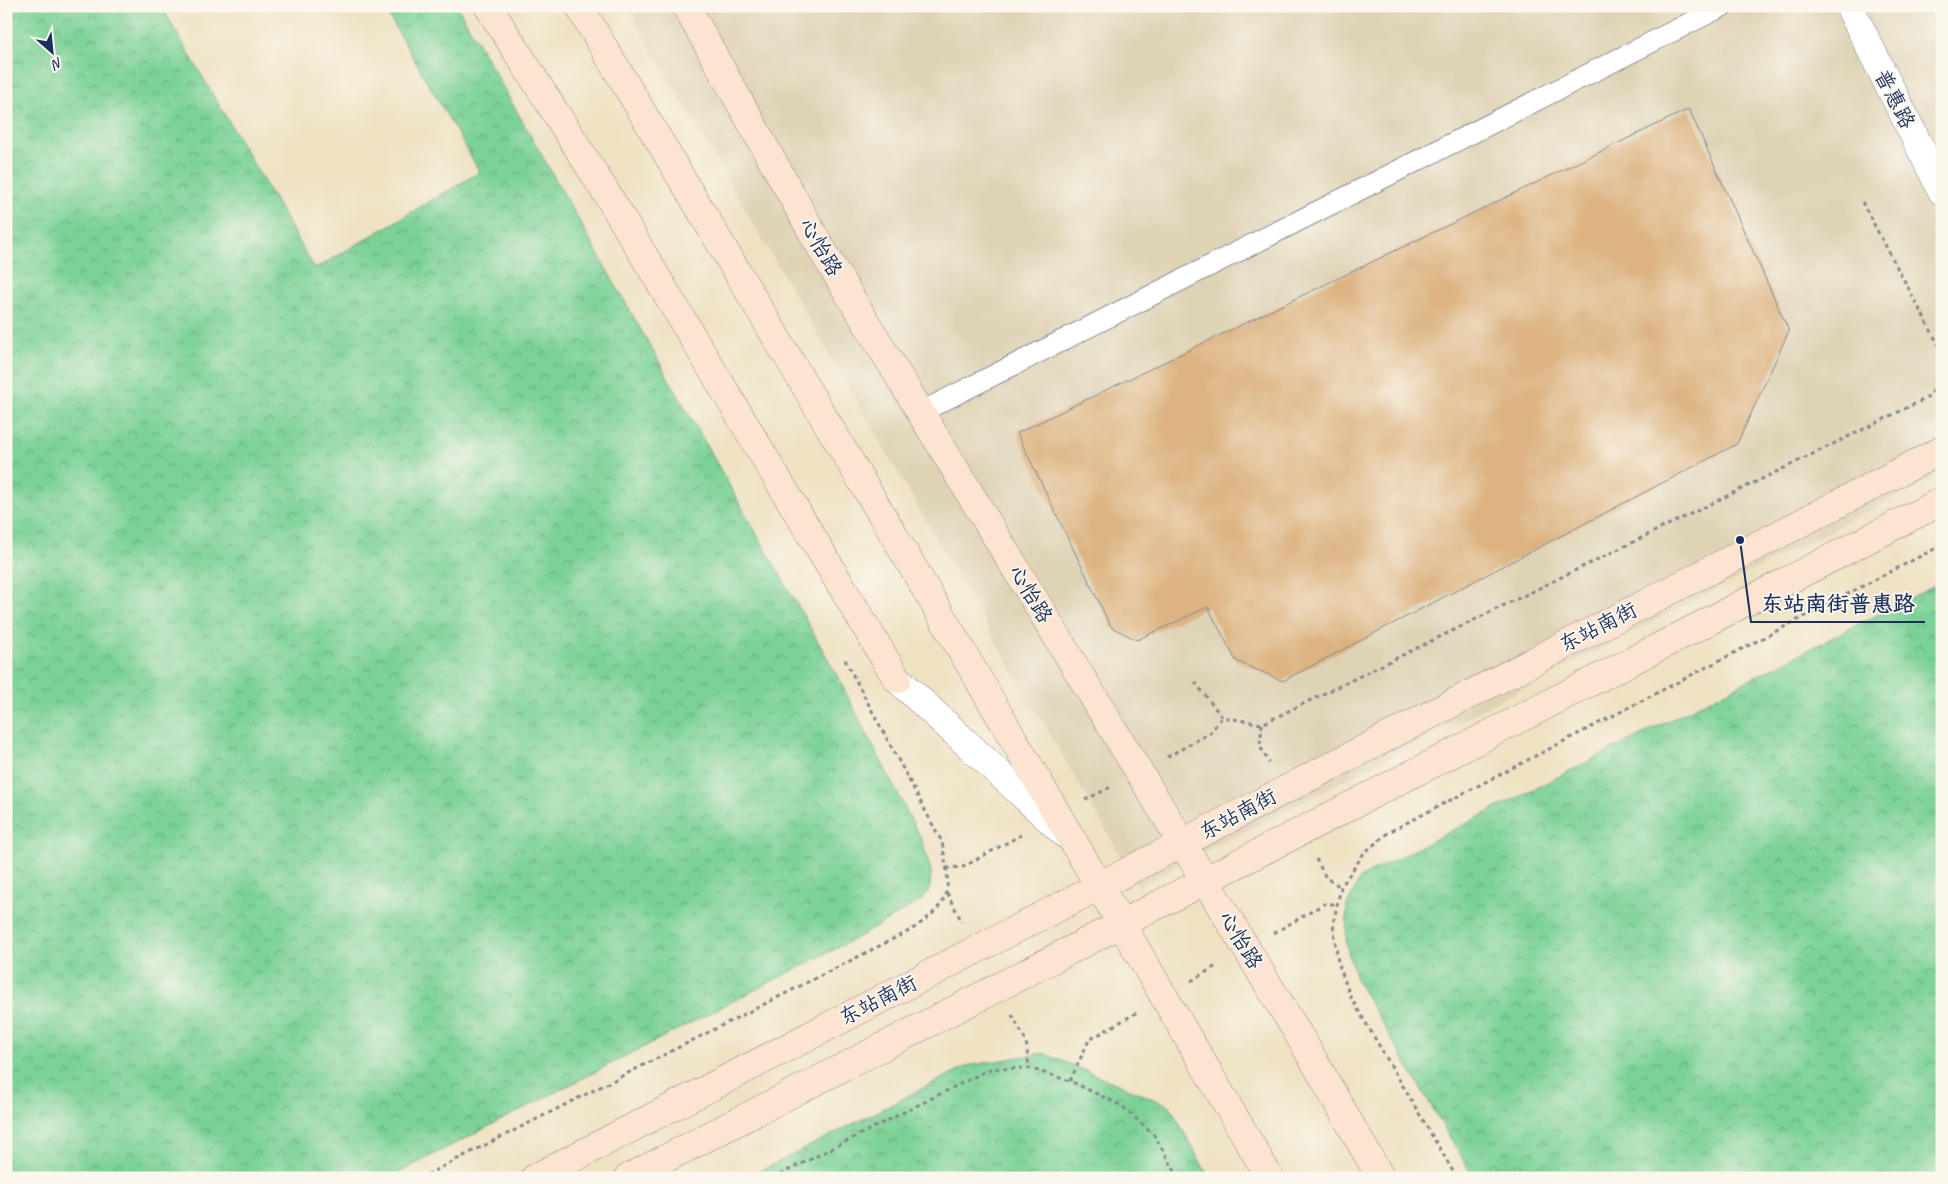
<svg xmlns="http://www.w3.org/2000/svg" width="1948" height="1184" viewBox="0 0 1948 1184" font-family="Caveat,'LXGW WenKai TC',sans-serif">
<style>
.built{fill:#dfd3b6}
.park{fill:url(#park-crowns);stroke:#4b807a}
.building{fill:#dcb381}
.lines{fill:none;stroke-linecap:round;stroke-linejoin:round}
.lane-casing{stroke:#858890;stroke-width:22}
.street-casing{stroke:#858890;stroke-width:29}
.secondary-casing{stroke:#858890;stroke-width:29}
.path{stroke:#858890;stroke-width:3;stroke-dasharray:4 4;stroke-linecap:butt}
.lane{stroke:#fff;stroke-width:20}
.street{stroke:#fff;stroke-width:28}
.secondary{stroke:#fde4d0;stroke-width:28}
.labels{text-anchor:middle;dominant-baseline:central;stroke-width:4;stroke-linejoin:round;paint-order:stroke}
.street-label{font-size:21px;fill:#1b2f5e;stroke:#fbf7ec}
.leader{fill:none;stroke:#1b2f5e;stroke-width:2}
.callout-dot{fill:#1b2f5e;stroke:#fbf7ec;stroke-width:2}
.callout-label{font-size:22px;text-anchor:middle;font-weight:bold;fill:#1b2f5e;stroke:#fbf7ec;stroke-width:4;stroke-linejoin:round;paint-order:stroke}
</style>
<defs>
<pattern id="park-crowns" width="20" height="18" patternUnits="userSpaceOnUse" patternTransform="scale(1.25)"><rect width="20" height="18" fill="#7bd296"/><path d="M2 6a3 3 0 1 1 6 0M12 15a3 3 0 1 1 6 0" fill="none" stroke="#64ab7e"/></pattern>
</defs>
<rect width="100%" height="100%" fill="#fbf7ec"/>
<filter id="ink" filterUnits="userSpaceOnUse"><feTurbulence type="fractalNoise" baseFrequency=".02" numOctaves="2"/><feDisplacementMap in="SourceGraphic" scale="10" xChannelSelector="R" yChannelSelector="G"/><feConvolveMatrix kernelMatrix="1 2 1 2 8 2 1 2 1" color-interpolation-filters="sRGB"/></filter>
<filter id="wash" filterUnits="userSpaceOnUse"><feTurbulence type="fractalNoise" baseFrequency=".0096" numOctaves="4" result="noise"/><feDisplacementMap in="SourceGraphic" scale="20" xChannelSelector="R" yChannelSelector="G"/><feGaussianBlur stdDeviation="1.12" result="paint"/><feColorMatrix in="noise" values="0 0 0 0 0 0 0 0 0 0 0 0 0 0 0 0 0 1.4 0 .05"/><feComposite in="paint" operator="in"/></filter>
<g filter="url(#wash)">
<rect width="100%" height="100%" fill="#efe2c3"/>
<!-- built -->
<path class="built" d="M627,6H1942V473L1138,886Z"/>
<!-- park -->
<g class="park">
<path d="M6,6H161L315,269L480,172L383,6H457L833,668L922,841L931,871L930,888L922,900L864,934L388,1178H6Z"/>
<path d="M1942,582V1178H1474L1356,979L1346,944L1347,905L1361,877Z"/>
<path d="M1043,1053L1170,1106L1209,1178H747L967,1066Z"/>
</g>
<g id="blocks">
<!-- building -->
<path class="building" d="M1689,109L1789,331L1737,444L1283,681L1236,661L1208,607L1137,640L1111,627L1017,433Z"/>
</g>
</g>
<g filter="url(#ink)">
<use href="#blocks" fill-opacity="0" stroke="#858890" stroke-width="1"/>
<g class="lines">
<defs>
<path id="lane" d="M921,412L1723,6"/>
<g id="street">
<path d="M1849,6L1942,191"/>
<path d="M897,679L1065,834"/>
</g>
<g id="secondary">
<path d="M488,6L610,199L897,679"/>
<path d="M579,6L908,559L1270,1178"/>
<path d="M686,6L825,255L1303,1042L1381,1178"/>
<path d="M535,1178L1942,450"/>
<path d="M628,1178L1942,501"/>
</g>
</defs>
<!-- lane casing -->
<use href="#lane" class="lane-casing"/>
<!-- street casing -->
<use href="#street" class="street-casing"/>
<!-- secondary casing -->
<use href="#secondary" class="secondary-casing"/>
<!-- path -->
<g class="path">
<path d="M1862,202L1942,351"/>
<path d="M1195,682L1222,717L1262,724L1927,398L1942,381"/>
<path d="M1262,724L1260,746L1269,763"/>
<path d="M1167,757L1210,733L1222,717"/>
<path d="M1085,800L1111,787"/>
<path d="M1316,859L1326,878L1341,887"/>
<path d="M946,868L963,867L1021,835"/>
<path d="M947,893L962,922"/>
<path d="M1274,933L1324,904H1337"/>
<path d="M1191,981L1218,965"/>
<path d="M1012,1015L1026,1041L1029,1068"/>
<path d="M1070,1081L1089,1040L1136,1013"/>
<path d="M420,1178L911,930C924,921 942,909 946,893C950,881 944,855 942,842L844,658"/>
<path d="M773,1178L990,1069L1029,1068L1070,1081L1122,1106L1154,1135L1179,1178"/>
<path d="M1457,1178L1350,996L1338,962L1333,924L1341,887L1364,853L1389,832L1942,545"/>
</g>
<!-- lane -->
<use href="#lane" class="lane"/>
<!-- street -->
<use href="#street" class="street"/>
<!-- secondary -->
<use href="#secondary" class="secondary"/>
</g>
</g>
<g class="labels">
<!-- street labels -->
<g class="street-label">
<text transform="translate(1895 99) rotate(63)">普惠路</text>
<text transform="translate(821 247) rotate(60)">心怡路</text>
<text transform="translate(1031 594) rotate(59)">心怡路</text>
<text transform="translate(1598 627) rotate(-27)">东站南街</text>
<text transform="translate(1238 814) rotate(-28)">东站南街</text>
<text transform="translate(1241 940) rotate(59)">心怡路</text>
<text transform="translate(878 1000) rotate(-27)">东站南街</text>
</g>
</g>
<!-- callouts -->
<path class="leader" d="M1740 540L1751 622H1925"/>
<circle class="callout-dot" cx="1740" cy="540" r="5"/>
<g class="callout-label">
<text x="1838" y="611">东站南街普惠路</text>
</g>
<!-- margin -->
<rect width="1948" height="1184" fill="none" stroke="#fbf7ec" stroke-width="25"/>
<!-- north arrow -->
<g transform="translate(52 52) rotate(153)" stroke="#fbf7ec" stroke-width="4" paint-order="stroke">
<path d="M0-4L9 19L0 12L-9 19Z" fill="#1b2f5e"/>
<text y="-8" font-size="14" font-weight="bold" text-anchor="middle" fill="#1b2f5e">N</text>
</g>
</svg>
